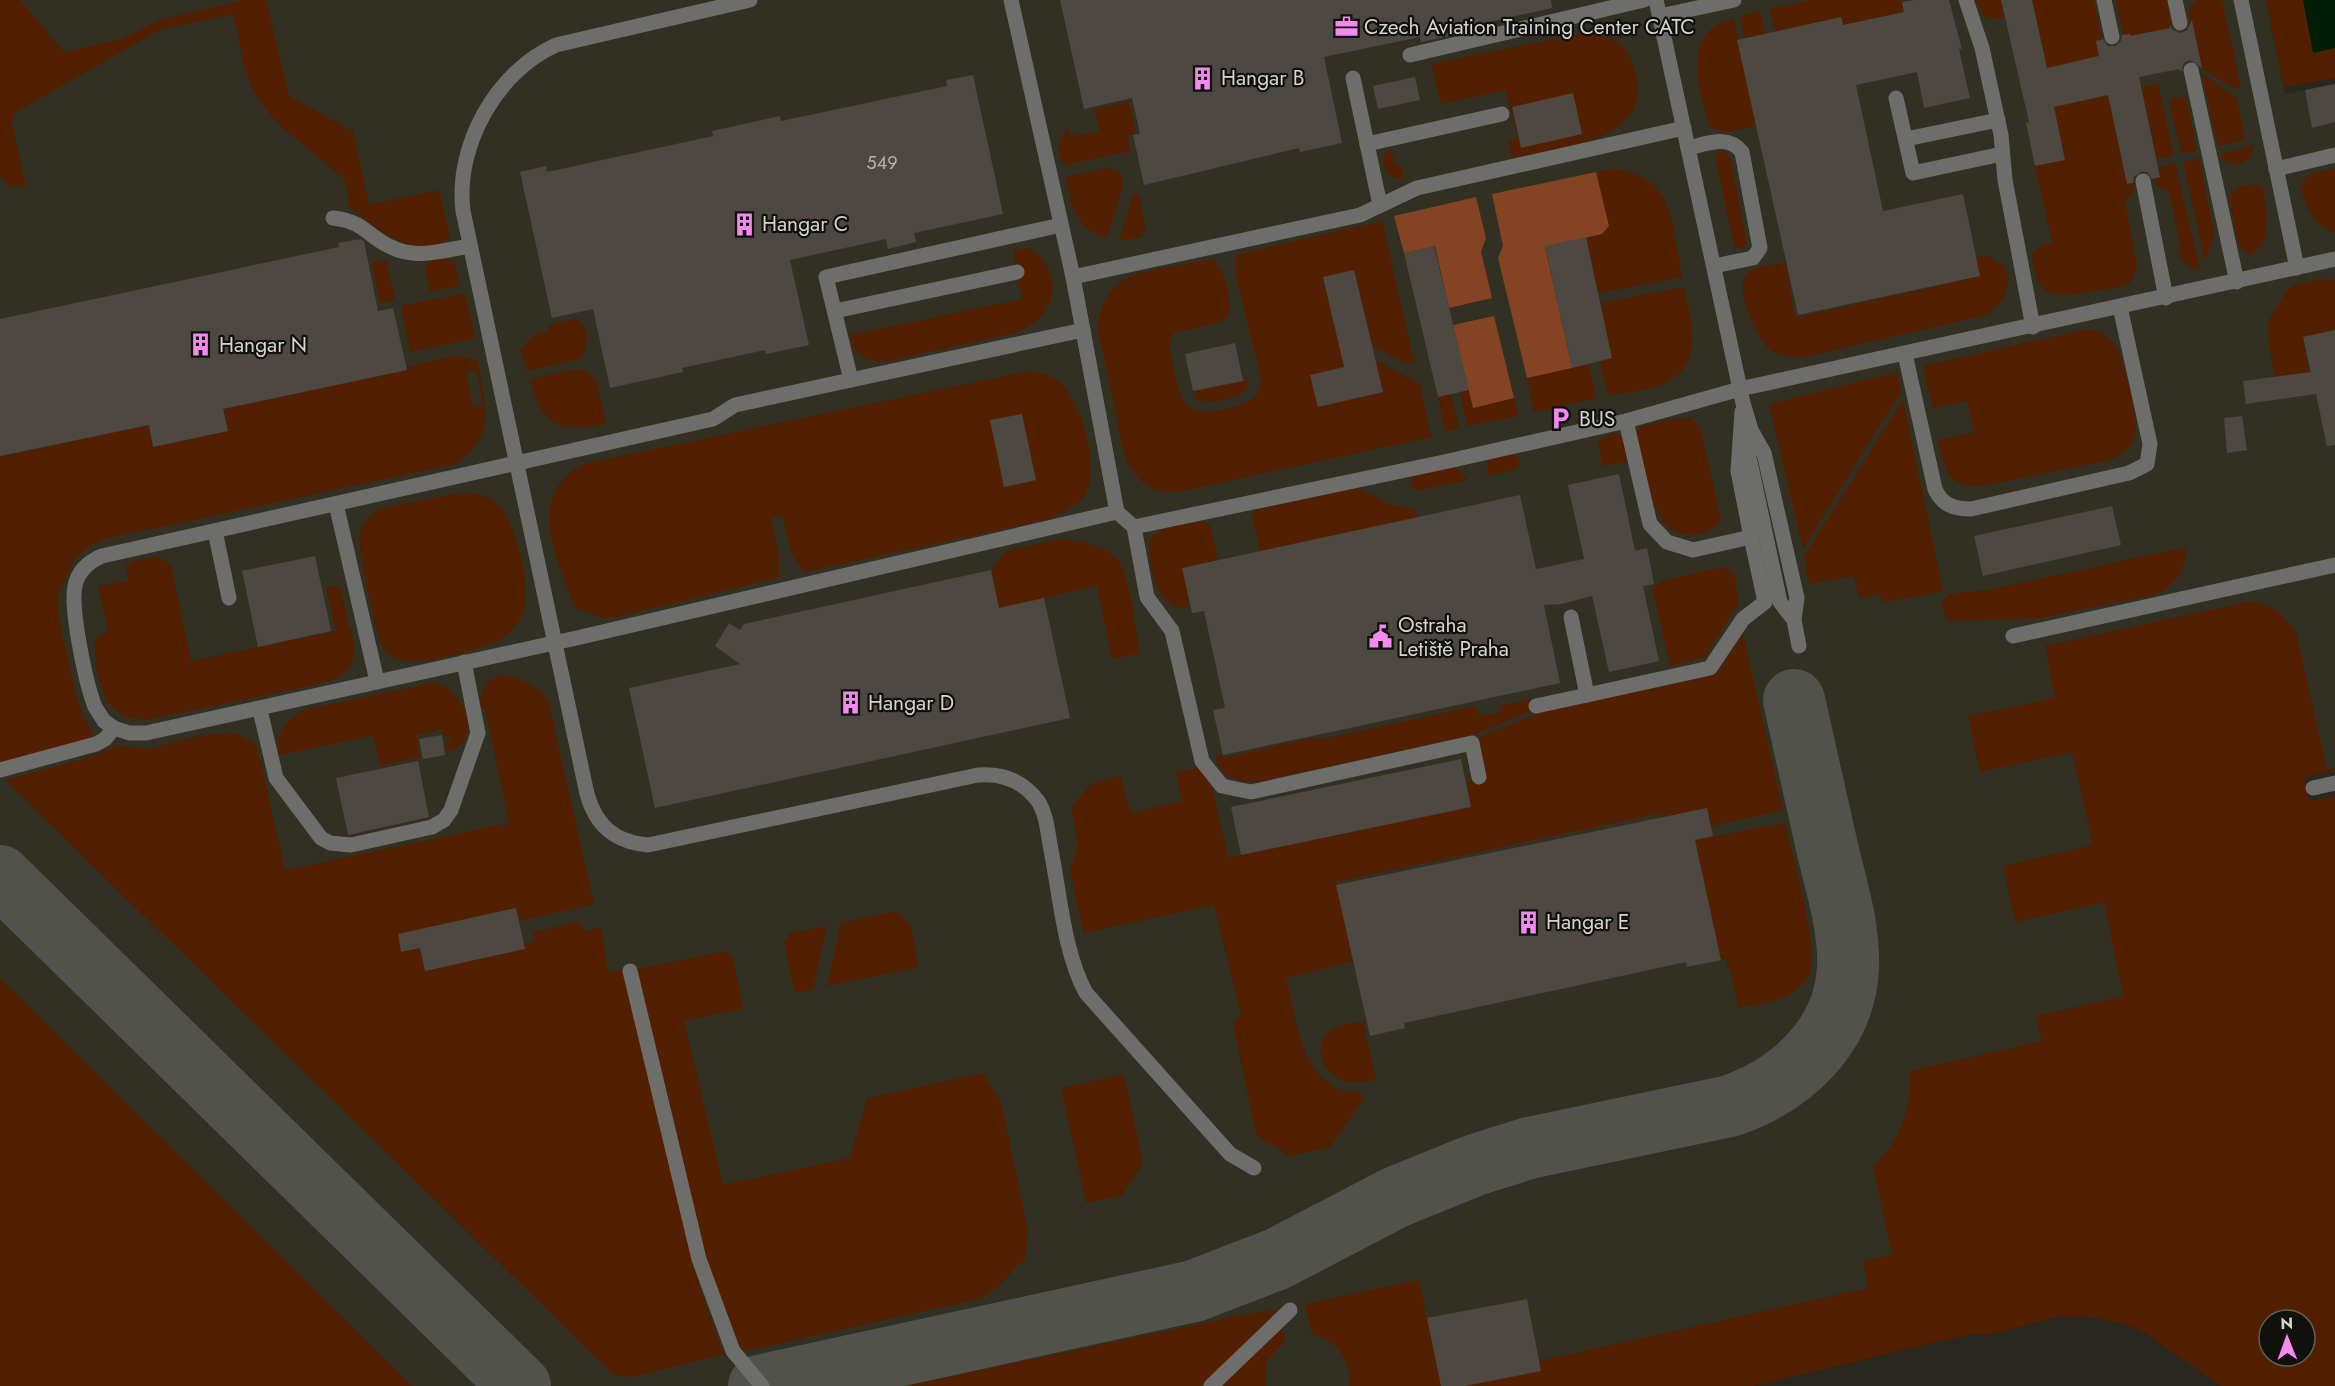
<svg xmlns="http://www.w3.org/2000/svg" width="2335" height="1386" viewBox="0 0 2335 1386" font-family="Jost,sans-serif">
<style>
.built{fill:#323023}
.green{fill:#531f01;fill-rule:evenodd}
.forest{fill:#844322}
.water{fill:#001e07}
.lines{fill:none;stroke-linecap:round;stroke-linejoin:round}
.taxiway{stroke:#52524c;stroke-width:62}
.building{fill:#4e4842}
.minor{stroke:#6d6e6b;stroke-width:15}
.labels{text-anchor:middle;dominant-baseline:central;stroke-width:4.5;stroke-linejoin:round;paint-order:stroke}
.number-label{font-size:18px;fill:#b4b2ad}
.poi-label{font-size:21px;fill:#d6d5d1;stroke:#10100d;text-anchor:start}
</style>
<rect width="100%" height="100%" fill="#282720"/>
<!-- built -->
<path class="built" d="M0,0H2266L2285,94L2335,84V768L2297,776L2335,955L1753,1386H0Z"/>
<!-- green -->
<g class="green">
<path d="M0,0H20L64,52L122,39L159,20L245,0H266L289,96L353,131L369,205L439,190L450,237C415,265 377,228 349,207L345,180L282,127L264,107L252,87L243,64L234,14L161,29L14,113L11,119L26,187H9L0,174Z"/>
<path d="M1812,0H1901L1904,12L1843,25L1841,17L1775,32L1770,9Z"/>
<path d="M1975,0H2009L2001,2L2004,17L1993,19L1984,16Z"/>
<path d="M2032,0H2094L2102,39L2096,41L2127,184L2134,183L2135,189L2125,202L2137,265C2136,272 2134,281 2126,285C2117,289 2104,289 2094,291C2057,299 2034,299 2032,253L2039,246L2052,242L2035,166L2053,107L2091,99L2047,68Z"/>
<path d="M2116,0H2166L2172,24L2170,28L2130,36L2129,34L2123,35Z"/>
<path d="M2196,0H2222L2241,87L2232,88L2202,68L2188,13Z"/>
<path d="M2266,0H2335V78L2284,87Z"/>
<path d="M1760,11L1765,34L1745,38L1740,16Z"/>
<path d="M1734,18L1757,126L1723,133L1709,126C1700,86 1678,33 1734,18Z"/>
<path d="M1589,32C1614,37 1627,43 1635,70C1656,142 1559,147 1512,158L1508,141L1518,138L1505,90L1441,104L1431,64Z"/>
<path d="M2201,73L2237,98L2245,140L2218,146Z"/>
<path d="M2158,84L2174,156L2157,159L2141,87Z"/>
<path d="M2186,96L2197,151L2181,154L2169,100Z"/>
<path d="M1129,102L1136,132L1127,136L1131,151L1063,165L1058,146L1068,126L1070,136L1099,132L1095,109Z"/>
<path d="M2254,145L2250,158L2239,164L2225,162L2219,154Z"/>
<path d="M1391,149L1395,165L1401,164L1404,178L1392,177L1384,167V155Z"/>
<path d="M1724,150L1730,159L1747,242L1742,249L1734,246L1716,160L1717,152Z"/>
<path d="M2199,158L2214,234L2205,262L2183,162Z"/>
<path d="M2175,163L2200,268L2198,269C2187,268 2180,261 2178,251L2181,249L2169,191L2156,185L2155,178L2160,177L2159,167Z"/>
<path d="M1109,167L1120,172L1123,185L1107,238C1076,229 1071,205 1065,177Z"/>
<path d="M2335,168V233C2312,225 2306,206 2300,185L2309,174Z"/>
<path d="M1612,169C1676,174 1672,227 1682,277L1598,293L1586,237L1602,234L1609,226L1596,172Z"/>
<path d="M2251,184L2263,188C2266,208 2274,245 2249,255L2238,246L2229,197L2235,188Z"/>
<path d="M1133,194H1139L1146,230L1141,231L1143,237L1119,241Z"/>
<path d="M1382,221L1414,362L1405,363L1373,347L1354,270L1323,278L1338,342L1362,363L1310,376L1318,407L1383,392L1376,360L1420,384L1431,437L1177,492C1124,493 1122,445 1114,404C1109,380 1104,355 1098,331C1098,303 1111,283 1137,273L1213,259C1225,270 1232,299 1229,315L1218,322L1174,333C1167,343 1171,353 1173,364C1180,399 1183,419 1225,409C1237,406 1249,404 1258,394L1261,379L1236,277V255Z"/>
<path d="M1030,248C1068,274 1055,320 1014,333L884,362C864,360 854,356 850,335L1022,299L1013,250Z"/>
<path d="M1988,256L2002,264L2009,279L2004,298L1989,314L1805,357C1794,357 1783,357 1773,352C1758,343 1733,288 1747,274C1755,265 1775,265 1786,263L1795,318L1980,276L1976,257Z"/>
<path d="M437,259L454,260L460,285L430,292L425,269L428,262Z"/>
<path d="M386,260L395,300L380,303L371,263Z"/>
<path d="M2318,279L2335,280V330L2303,337L2309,372L2275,377L2268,340L2269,320L2288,289L2294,285Z"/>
<path d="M1684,287C1691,320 1705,366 1664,383C1647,391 1626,392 1608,396L1600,361L1612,358L1600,303Z"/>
<path d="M465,293L475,338L410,352L401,306Z"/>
<path d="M574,319C592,324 589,347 579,359L527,371L520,351C528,339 533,334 547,331V326Z"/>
<path d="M2088,329C2099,330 2109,335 2115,345C2124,357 2139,422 2135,436C2132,448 2120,456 2109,460L1982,486C1946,487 1945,469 1938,440L1974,432L1967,401L1933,408L1923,366Z"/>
<path d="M454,356L477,360C485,404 499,434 455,464L104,539L87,548L74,560L59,591L58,613L72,679L80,710L93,733L89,741L0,768V457L148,425L153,447L228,431L224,409L406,370L407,367ZM476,370L483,405L473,407L466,372Z"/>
<path d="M1589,364L1596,398L1534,412L1527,378Z"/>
<path d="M570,370H584L596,379L606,423C560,435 542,426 530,379Z"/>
<path d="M1029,371C1041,373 1053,375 1062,384C1082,403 1101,472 1084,496C1076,507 1061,513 1049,519L804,572L792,554L782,516L771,518L779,557V577L621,616L602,618L575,607C556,560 523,491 587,463ZM1022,414L1036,480L1004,487L991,420Z"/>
<path d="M1897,372L1901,391L1803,549L1769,404Z"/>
<path d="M1248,380L1247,388C1238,400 1209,405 1197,399L1193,391Z"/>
<path d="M1469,390L1473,408L1514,398L1518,416L1467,426L1460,392Z"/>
<path d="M1451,394L1459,428L1445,431L1438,397Z"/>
<path d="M1903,400L1943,591L1885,602L1878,594L1859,598L1854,576L1809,584L1804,556Z"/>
<path d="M1679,418H1691L1700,427L1721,519C1710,537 1681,541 1666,525C1658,516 1660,508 1650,502L1636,432L1641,426Z"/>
<path d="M1615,433L1623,436L1630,461L1602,466L1598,439Z"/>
<path d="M1513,454L1520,459L1517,469L1486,476L1489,458Z"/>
<path d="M1454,466L1468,480L1420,490H1415L1410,484L1411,477L1414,475Z"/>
<path d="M1358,488L1390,505L1415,509L1418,517L1260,551L1252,516L1255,510Z"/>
<path d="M457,493C468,493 482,493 492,499C515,513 529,580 525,605C522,624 504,640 486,646C468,653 415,666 398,659C392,657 384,650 381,644C376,633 358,549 359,538C361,525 368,516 379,509Z"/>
<path d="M1202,521L1210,525L1218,560L1183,568L1190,607C1157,614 1147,563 1150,539C1160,525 1186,525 1202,521Z"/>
<path d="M1060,539C1080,542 1106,544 1119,562C1130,576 1136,633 1140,653L1112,659L1097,586L999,608L991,570L1007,551Z"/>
<path d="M2186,547C2184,569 2178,584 2157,594L2039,618L1946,621L1942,601L1950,594L1988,590Z"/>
<path d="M159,557L171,565L191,661L336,631L326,588L335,586L341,589L349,628H351C358,663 353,675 318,684L146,720C133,718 120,717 111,706C100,692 90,653 97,637L108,632L98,586L128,581L126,565L138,559Z"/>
<path d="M1724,567L1734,573L1739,602L1705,657L1670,666L1652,586L1661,584V581Z"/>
<path d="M2252,601L2278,611L2296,632L2327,770L2335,768V771L2304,778L2309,801L2335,796V1386H2221L2146,1334L2125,1324L2087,1317H2055L1988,1335L1971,1334L1753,1386H1465L1541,1371L1539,1361L1868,1288L1863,1261L1892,1255L1873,1166C1902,1139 1911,1109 1910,1071L2042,1041L2036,1016L2123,996L2104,902L2015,922L2003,866L2093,845L2072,752L1980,772L1968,716L2055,698L2045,646ZM2269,1320H2305V1356H2269Z"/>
<path d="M1743,634L1783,810L1711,826L1706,808L1663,817L1661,813L1336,882L1353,961L1286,978C1297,1021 1302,1093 1360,1092L1364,1098L1330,1147L1287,1156C1280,1145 1264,1145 1256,1133L1233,1024L1241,1014L1214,905L1083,933L1070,870L1078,847L1071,807L1092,783L1120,776L1131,813L1182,801L1176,772L1199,768L1212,787L1228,858L1471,806L1466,782L1486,777L1477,738L1542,712L1716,674Z"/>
<path d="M501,675C522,678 534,684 548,700L594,904L519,921L516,908L416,930L425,971L525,949L524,944L535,941L533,932L580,922L583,931L601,927L608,972L625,970L701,1292L724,1354L632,1377L614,1375L5,780L73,762L118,746L148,749L201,735L235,733L254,743L260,759L285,870L509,823L486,712L478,704L487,682Z"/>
<path d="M431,683C464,686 487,741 447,752L445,742L451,740L450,736L444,737L442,729L416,735L420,757L380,766L373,735L279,755C275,734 286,720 304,710Z"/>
<path d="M1531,699L1533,710L1475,734L1258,782C1238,783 1220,778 1215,756L1223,755V758L1317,737L1323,739L1476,706L1479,716L1501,712L1500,706Z"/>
<path d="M1785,823C1792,853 1817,942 1811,968C1809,978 1800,988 1792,993C1777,1003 1755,1004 1738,1008L1730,968H1728L1726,959L1720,958L1695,840Z"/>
<path d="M892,912C915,914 915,949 918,967L827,986L841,923Z"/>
<path d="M827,926L813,989L795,993L784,943L790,933Z"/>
<path d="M726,951L733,958L743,1008L684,1021L723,1185L850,1158L867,1098L983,1073L998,1098H1000L1028,1231L1024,1264L1020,1262C1008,1276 995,1293 977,1299L742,1352L705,1256L637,969Z"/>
<path d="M0,978L412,1386H0Z"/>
<path d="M1366,1021L1364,1025L1376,1080C1367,1081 1356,1084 1347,1082C1326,1078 1310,1048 1329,1031C1338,1024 1354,1023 1366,1021Z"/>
<path d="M1124,1074L1143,1163L1122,1195L1086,1203L1061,1088Z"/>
<path d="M1419,1280L1441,1386H1349C1352,1359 1337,1341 1312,1334L1305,1304Z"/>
<path d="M1279,1309L1201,1386H906L1237,1316Z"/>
<path d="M1282,1325L1285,1341L1266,1362L1265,1386H1219Z"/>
</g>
<!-- forest -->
<g class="forest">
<path d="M1596,172L1609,226L1602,234L1545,247L1572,368L1527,378L1498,258L1503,246L1492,194Z"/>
<path d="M1476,197L1486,238L1481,252L1492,298L1449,308L1435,246L1404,253L1394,216Z"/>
<path d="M1494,316L1514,398L1473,408L1453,325Z"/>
</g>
<!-- water -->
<path class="water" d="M2303,0H2335V48L2313,53Z"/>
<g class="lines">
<!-- taxiway -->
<g class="taxiway">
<path d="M0,876L520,1386"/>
<path d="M759,1386L1194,1291L1277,1259L1396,1197L1475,1165L1529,1148L1730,1106C1791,1085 1844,1037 1848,969C1850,928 1836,886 1827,847C1816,798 1805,749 1794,700"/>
</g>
</g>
<!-- building -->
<g class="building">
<path d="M1060,0H1551L1552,8L1448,31L1449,36L1421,42L1420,37L1324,57L1342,143L1300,152L1299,148L1144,185L1133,135L1140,134L1132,98L1084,109Z"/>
<path d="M1914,0H1949L1962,49H1959L1970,98L1924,108L1917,72L1856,85L1883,211L1963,194L1980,276L1798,315L1737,40L1841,17L1843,25L1904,12L1902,2Z"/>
<path d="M2001,0H2032L2047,68L2099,56L2096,41L2103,39L2108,46H2115L2121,41L2122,35L2130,34V36L2170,28V25L2173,30L2181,33L2187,30L2192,20L2202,68L2190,60L2184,63L2181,72L2179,69L2139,77L2160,177L2152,179L2147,172H2141L2134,177L2133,183L2127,184L2108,95L2054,107L2065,160L2035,166L2026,123L2029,122Z"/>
<path d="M973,75L1003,214L914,233L916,242L888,249L886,239L790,260L809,345L766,354L765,350L682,368L683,372L610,388L593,309L552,318L520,172L546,166L547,172L713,136L712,131L780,116L781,121L947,86L946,80Z"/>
<path d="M1415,77L1420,100L1378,109L1373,86Z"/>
<path d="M2335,84V122L2312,128L2305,90Z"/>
<path d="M1573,93L1582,134L1521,148L1512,107Z"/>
<path d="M1586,237L1612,358L1572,368L1545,246Z"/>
<path d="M360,239L364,241L378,311L393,308L407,370L223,409L228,431L153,447L149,425L0,456V319L339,247L338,243Z"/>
<path d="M1434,246L1469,390L1438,397L1404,253Z"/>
<path d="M1354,270L1383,392L1318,407L1310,375L1344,367L1323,277Z"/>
<path d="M2335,330V445L2327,446L2316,394L2246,404L2243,381L2311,372L2303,337Z"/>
<path d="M1235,343L1243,381L1193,391L1185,354Z"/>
<path d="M1022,414L1036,480L1004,487L990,420Z"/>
<path d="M2242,416L2247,450L2227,453L2224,418Z"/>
<path d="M1619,474L1635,551L1647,548L1654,584L1643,586L1659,661L1609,672L1592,596L1562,604L1544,605L1560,683L1223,755L1213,710L1225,708L1204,611L1192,613L1182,568L1520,495L1536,569L1584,559L1568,485Z"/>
<path d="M2112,506L2121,545L1983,576L1974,536Z"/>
<path d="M315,556L331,631L258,647L242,571Z"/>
<path d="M991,570L999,608L1044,598L1070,718L655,808L629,688L740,664L715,646L729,623L740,630L744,624Z"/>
<path d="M442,735L445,755L423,759L419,739Z"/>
<path d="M1461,759L1471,807L1241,855L1231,807Z"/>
<path d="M418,761L429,817L348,835L336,778Z"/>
<path d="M1707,808L1713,836L1695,840L1721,960L1687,967L1686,962L1404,1023L1405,1028L1370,1036L1336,885Z"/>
<path d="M516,908L525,949L425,971L420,948L401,952L398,934Z"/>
<path d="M1527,1299L1541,1371L1465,1386H1441L1427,1318Z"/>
</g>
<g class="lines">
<!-- minor -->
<g class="minor">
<path d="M750,0L556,45C496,72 455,146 463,211L587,794C596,826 615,842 648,845L978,775C1002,773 1023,781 1038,801C1047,815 1048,835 1051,850C1060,895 1064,953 1086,993L1230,1154L1254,1168"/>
<path d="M1011,0L1073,277L1117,512L1134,527L1147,597L1172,631L1202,761L1222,786L1251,792L1472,743L1479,777"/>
<path d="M1656,0L1743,403L1751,430L1764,453L1797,598L1794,620L1799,646"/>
<path d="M1966,0L1982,48L2001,135L2005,180L2033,327"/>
<path d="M2104,0L2112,37"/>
<path d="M2175,0L2180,23"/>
<path d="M2241,0L2297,268"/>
<path d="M1660,16L1734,0"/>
<path d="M1410,55L1644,0"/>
<path d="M2191,70L2237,282"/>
<path d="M1353,78L1380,205"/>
<path d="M1896,98L1913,173L2002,154"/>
<path d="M1906,139L1998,120"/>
<path d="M1367,144L1502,114"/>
<path d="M1688,148C1707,144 1728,134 1742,152L1760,248L1753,258L1714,266"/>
<path d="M2276,169L2335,155"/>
<path d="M2143,181L2166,298"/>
<path d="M333,218C366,222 365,235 391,247C416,260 444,250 470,246"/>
<path d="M1073,277L1360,215L1417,188L1684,128"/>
<path d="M835,311L1017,272"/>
<path d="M1083,330L735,405L713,419L102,556C88,562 78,571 75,586C70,609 86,684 95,707L104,721L114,728L129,733H146L581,637L1117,512"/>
<path d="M1905,354L1935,489C1942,505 1954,509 1971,509L2129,473L2147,464L2150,444L2120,307"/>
<path d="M851,380L826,277L1061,225"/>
<path d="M1626,421L1650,524L1667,542L1693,550L1751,537L1738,471L1742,412"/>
<path d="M1750,442L1749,457L1780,602L1794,620"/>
<path d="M336,504L377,681"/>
<path d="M1134,527L1444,462L1626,421L1740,389L2335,259"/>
<path d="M215,531L229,598"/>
<path d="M1571,617L1587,695L1710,668L1743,619L1765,602L1751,537"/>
<path d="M2013,636L2335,565"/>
<path d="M1536,706L1587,695"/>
<path d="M260,710L276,778L321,838L330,843L351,845L432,827L444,820L451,810L478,733L464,662"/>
<path d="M0,770L96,744L105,739L114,728"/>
<path d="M2313,788L2335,783"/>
<path d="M630,971L699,1259L733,1351L762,1386"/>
<path d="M1211,1386L1290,1310"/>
</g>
</g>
<!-- icons -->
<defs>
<symbol id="office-bare" viewBox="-9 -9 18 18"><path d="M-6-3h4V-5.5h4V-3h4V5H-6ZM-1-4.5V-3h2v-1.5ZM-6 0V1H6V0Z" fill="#f489f1" stroke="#10100d" stroke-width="2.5" paint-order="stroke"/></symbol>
<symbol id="building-bare" viewBox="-9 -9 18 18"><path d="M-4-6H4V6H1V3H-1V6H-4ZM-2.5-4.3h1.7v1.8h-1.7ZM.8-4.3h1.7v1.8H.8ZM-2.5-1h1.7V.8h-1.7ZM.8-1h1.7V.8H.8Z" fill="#f489f1" stroke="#10100d" stroke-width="2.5" paint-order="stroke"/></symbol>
<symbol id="parking-bare" viewBox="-9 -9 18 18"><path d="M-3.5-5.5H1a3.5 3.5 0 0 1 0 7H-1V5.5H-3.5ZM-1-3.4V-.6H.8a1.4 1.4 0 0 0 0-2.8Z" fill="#f489f1" stroke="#10100d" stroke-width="2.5" paint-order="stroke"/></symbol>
<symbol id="civic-bare" viewBox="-9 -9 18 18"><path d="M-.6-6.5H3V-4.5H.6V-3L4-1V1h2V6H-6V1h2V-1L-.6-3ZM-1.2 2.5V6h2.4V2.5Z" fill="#f489f1" stroke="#10100d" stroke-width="2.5" paint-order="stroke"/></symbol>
</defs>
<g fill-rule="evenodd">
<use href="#office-bare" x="1330" y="10" width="33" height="33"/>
<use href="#building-bare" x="1186" y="62" width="33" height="33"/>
<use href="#building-bare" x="728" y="208" width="33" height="33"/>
<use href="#building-bare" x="184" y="328" width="33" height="33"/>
<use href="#parking-bare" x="1544" y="402" width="33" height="33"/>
<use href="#civic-bare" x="1364" y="620" width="33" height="33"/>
<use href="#building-bare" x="834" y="686" width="33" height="33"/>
<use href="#building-bare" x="1512" y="906" width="33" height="33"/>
</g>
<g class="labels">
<!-- number labels -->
<g class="number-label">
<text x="882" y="163">549</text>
</g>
<!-- poi labels -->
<g class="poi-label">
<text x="1364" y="27">Czech Aviation Training Center CATC</text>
<text x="1221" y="78">Hangar B</text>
<text x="762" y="224">Hangar C</text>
<text x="219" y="345">Hangar N</text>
<text x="1579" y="419">BUS</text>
<text x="1398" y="625">Ostraha<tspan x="1398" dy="24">Letiště Praha</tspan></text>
<text x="868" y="703">Hangar D</text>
<text x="1546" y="922">Hangar E</text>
</g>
</g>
<!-- north arrow -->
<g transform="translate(2287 1338) rotate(359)"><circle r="28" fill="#10100d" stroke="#5f5f5b" stroke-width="1.5"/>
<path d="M0-4.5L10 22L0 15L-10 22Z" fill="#f489f1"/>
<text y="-9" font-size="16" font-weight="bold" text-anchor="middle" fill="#d6d5d1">N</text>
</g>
</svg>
